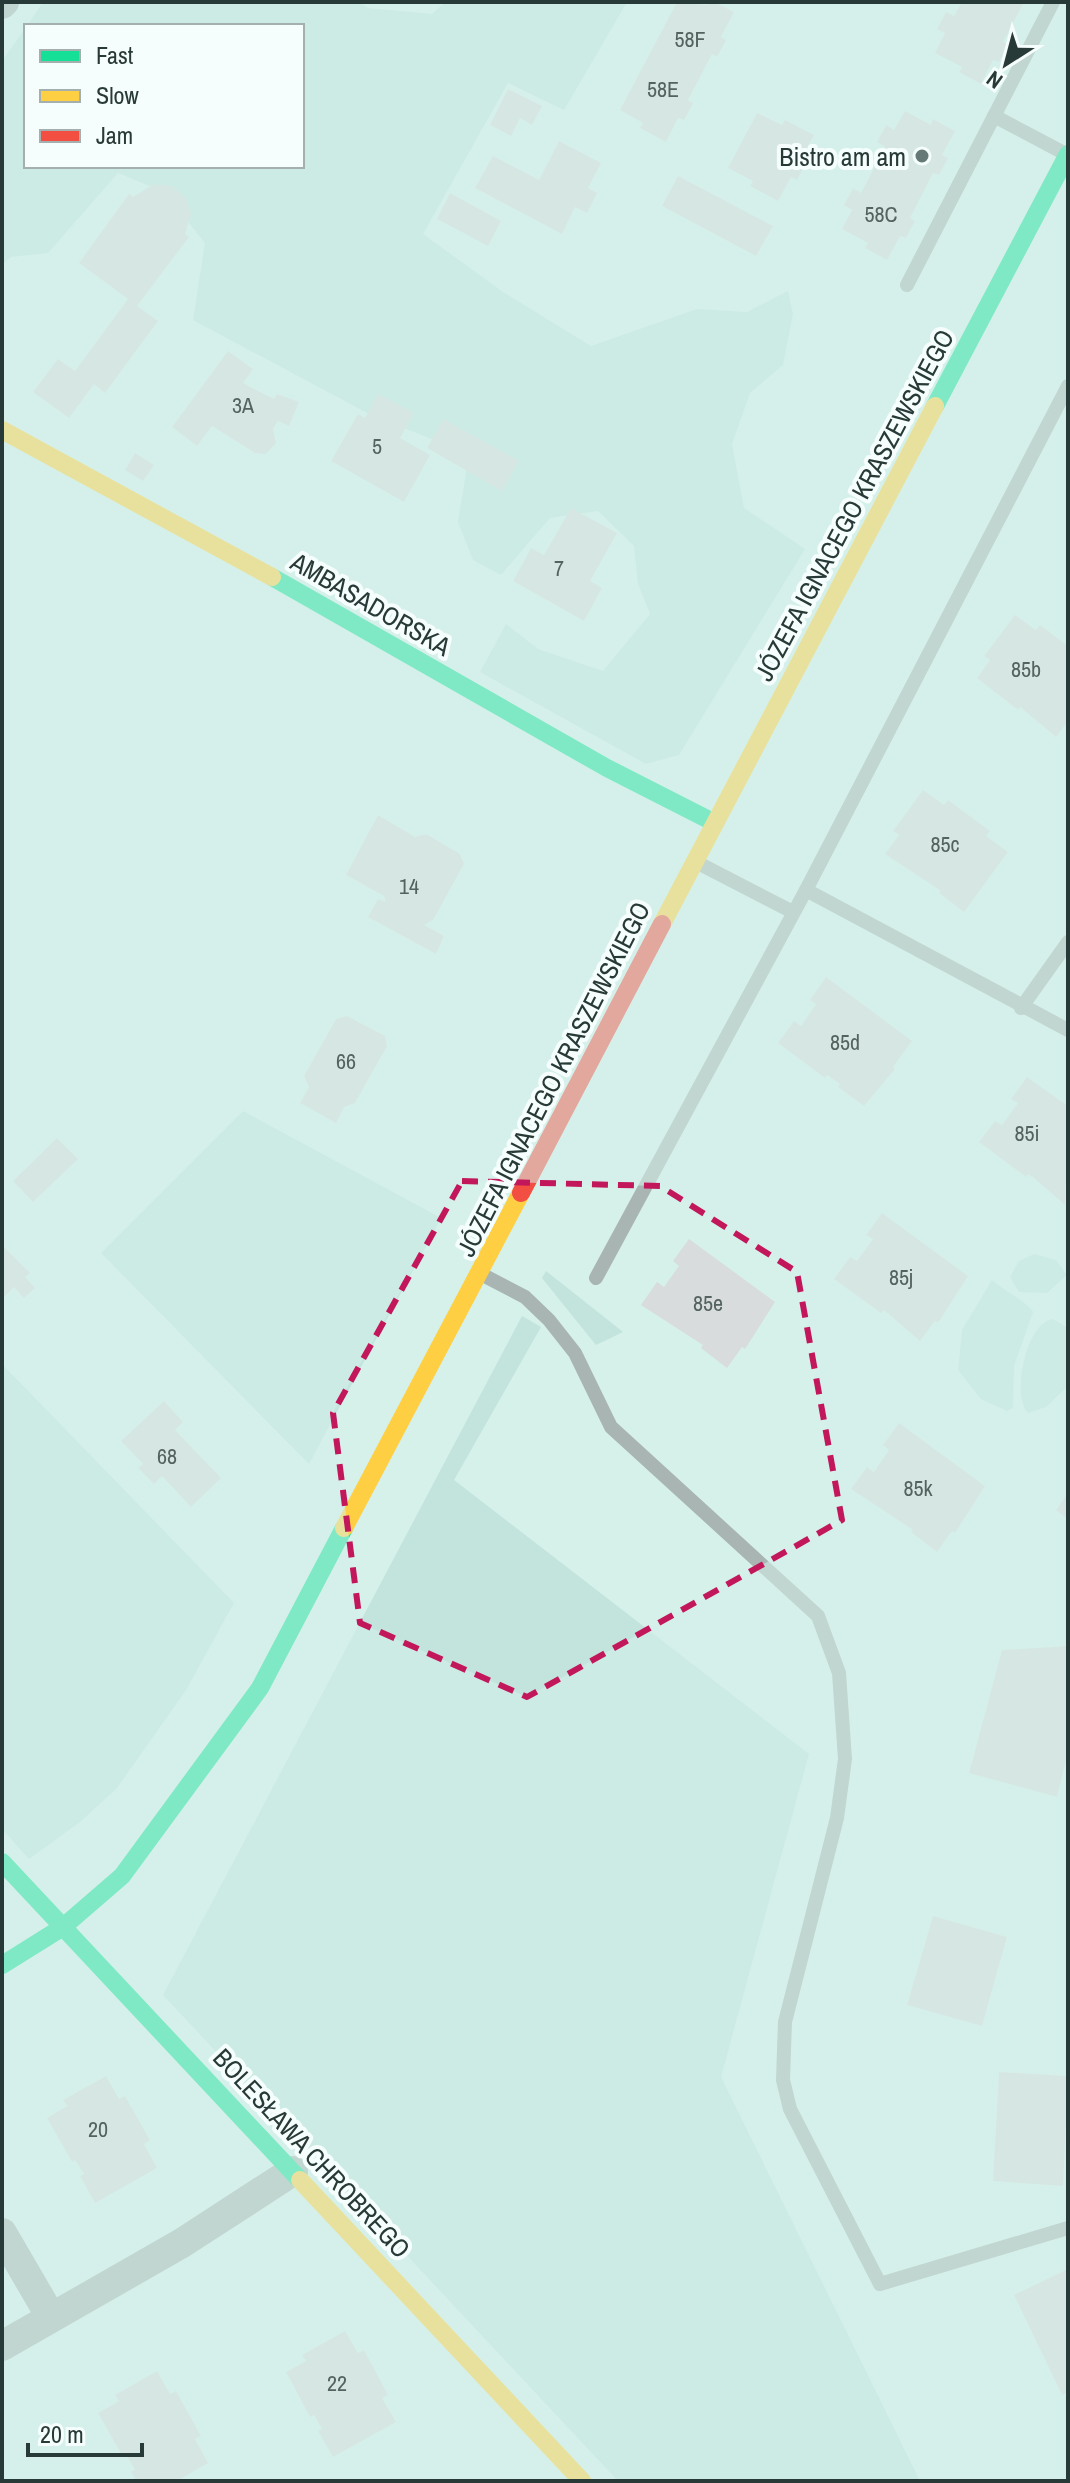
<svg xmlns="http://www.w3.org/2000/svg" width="1070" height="2483" viewBox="0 0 1070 2483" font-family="'Archivo Narrow',sans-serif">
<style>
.green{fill:#c2e4dd}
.building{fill:#d8dcdc}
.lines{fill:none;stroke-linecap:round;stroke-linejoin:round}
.lane{stroke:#a9b5b2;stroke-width:14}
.street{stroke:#a9b5b2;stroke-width:30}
.fast{stroke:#16e098;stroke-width:18}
.slow{stroke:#ffcf43;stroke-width:18}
.jam{stroke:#f24e42;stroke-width:18}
.marked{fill:none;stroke:#c2185b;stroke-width:6;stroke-dasharray:16 10;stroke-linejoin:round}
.poi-dot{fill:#657a76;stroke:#f5fefc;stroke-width:3}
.labels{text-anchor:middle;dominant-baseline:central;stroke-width:8;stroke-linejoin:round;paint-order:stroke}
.number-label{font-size:22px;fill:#546260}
.poi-label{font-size:26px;fill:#283a37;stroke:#f5fefc;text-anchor:end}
.street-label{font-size:26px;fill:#283a37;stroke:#f5fefc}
</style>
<rect width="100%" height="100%" fill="#d6f0ea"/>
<!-- green -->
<g class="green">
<path d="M43,2H359L368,8L432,14L445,2H627L564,110L508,83L423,234L503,292L591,346L697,309L747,312L788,291L793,314L783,365L750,393L732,444L744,508L805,549L679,755L646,764L480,672L506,624L538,649L603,671L650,614L638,584L634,546L598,511L550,518L501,575L473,560L458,522L469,454L369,414L193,320L205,243L164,192L118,173L48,253L11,257L2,265V61L26,27V166H302V26H27Z"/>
<path d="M243,1111L441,1218L309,1464L101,1253Z"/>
<path d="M1034,1254L1056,1260L1067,1275L1047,1293L1019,1292L1010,1277L1019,1261Z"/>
<path d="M546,1271L623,1332L596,1345L542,1278Z"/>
<path d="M992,1280C1003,1290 1027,1302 1033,1312L1014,1366L1013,1408L1007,1411L981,1399L958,1370L962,1330Z"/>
<path d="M522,1316L541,1327L454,1480L809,1754L721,2077L920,2481H618L163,1995Z"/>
<path d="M1053,1319L1068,1328V1386L1046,1407L1028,1413C1011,1397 1025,1323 1053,1319Z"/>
<path d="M2,1364L234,1603L186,1690L117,1788L80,1822L29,1859L2,1829Z"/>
</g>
<!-- building -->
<g class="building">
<path d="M677,2L706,5L714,2L734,12L721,37L726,40L717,57L712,54L688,100L693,103L684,120L678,118L666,142L640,128L643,123L620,110Z"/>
<path d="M962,2H1024L1003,42L1008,45L999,62L993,60L981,84L959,72L962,67L935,53L945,33L937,29L946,12L954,16Z"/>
<path d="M508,89L542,106L532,125L520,118L511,136L490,125Z"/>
<path d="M905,111L931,125L933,119L955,131L942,155L948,158L939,175L933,173L910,218L915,221L906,238L900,236L887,260L865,248L868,243L842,229L852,210L844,205L853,188L861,193L885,147L877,142L886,125L894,130Z"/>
<path d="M757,113L782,125L785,120L814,135L800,160L806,163L797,180L791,177L778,201L750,186L753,181L728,168Z"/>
<path d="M559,141L601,163L588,188L597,193L587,213L575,207L562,234L475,188L493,156L539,180Z"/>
<path d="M678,176L773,226L756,256L662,206Z"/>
<path d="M154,184L171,186L185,197L191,213L185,234L189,237L137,306L158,321L105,393L94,384L69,418L33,392L58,359L75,371L128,299L79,263L129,194L133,197Z"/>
<path d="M450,193L501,221L488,246L437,219Z"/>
<path d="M228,351L253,369L243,383L274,399L277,394L299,402L289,426L278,421L273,429L276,443L266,454L255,453L212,426L197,446L172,427Z"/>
<path d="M378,394L414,413L400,438L430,455L404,502L331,461L358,414L365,418Z"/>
<path d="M443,419L519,461L502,491L427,448Z"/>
<path d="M135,453L154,465L143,481L125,470Z"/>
<path d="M571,508L617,533L590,581L602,588L584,621L513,581L531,548L544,555Z"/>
<path d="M1015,615L1036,630L1040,625L1068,646V721L1056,737L1020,707L1018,710L977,678L990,660L984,656Z"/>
<path d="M923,790L944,805L948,800L990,831L986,836L1008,852L964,912L939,893L941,891L885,854L899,835L893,831Z"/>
<path d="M378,815L415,837L426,834L460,854L464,864L433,920L424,925L444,936L436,954L368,917L378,899L386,902L384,896L346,875Z"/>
<path d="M826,977L912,1041L893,1067L895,1069L864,1106L838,1087L840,1084L827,1075L825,1078L778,1043L794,1021L801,1026L816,1004L810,1000Z"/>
<path d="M347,1016L385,1036L387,1046L355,1103L344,1107L336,1123L300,1103L309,1087L304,1076L336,1019Z"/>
<path d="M1027,1077L1068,1106L1065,1205L1034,1178L1028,1174L1026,1177L979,1142L995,1121L1002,1125L1018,1103L1011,1099Z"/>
<path d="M57,1138L78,1159L33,1202L13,1181Z"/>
<path d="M882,1213L968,1276L938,1323L935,1321L920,1341L884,1310L881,1313L834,1279L850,1257L857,1261L873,1239L866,1235Z"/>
<path d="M689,1239L775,1302L745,1349L742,1347L727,1368L701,1348L703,1345L641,1305L657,1282L664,1287L679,1266L673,1261Z"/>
<path d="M2,1245L30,1273L25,1277L35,1288L24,1298L14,1287L2,1299Z"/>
<path d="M164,1401L183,1422L175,1430L221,1478L191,1507L162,1476L154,1484L138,1468L143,1464L121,1441Z"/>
<path d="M899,1423L985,1486L955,1533L952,1531L937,1552L911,1532L913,1530L851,1489L867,1467L874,1472L889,1450L883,1445Z"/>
<path d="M1068,1493V1519L1056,1510Z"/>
<path d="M1068,1646V1753L1057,1797L969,1773L1002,1650Z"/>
<path d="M933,1916L1007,1937L982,2026L907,2005Z"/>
<path d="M999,2072L1068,2076L1063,2186L993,2181Z"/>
<path d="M106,2076L119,2099L125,2096L150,2140L144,2144L157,2168L95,2203L80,2176L84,2174L75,2160L72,2162L47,2118L67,2106L63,2100Z"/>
<path d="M1068,2269V2392L1062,2395L1014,2295Z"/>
<path d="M345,2331L358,2353L364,2350L388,2395L382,2398L396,2422L333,2457L318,2431L322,2429L314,2415L310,2417L286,2372L306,2361L302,2355Z"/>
<path d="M157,2371L170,2394L176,2391L201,2436L195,2439L208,2463L177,2481H136L131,2471L135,2470L127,2456L123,2457L98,2413L119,2401L115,2395Z"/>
</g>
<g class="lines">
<!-- lane -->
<g class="lane">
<path d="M994,116L1064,153"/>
<path d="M907,285L1053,2"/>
<path d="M698,863L793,912"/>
<path d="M806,890L1068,1030"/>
<path d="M1021,1008L1068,942"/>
<path d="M481,1274L525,1297L549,1320L575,1353L611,1427L818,1616L839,1673L845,1759L837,1818L785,2022L783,2080L790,2109L880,2284L1068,2228"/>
<path d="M596,1278L806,890L1068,386"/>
</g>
<!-- street -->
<g class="street">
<path d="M2,4L4,2"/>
<path d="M2,2233L51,2317"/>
<path d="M2,2346L182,2243L293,2171"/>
</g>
<!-- fast -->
<g class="fast">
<path d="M935,406L1068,154"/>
<path d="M272,577L607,768L715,823"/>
<path d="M2,1862L300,2180"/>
<path d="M2,1965L63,1927L122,1876L260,1688L344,1528"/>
</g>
<!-- slow -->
<g class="slow">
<path d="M2,430L272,577"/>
<path d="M662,924L935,406"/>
<path d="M344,1528L521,1193"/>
<path d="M300,2180L582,2481"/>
</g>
<!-- jam -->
<path class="jam" d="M521,1193L662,924"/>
</g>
<!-- marked area -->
<path d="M0 0H1070V2483H0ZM462,1181L660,1186L797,1272L842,1520L527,1697L360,1623L333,1413Z" fill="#d6f0ea" fill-opacity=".55" fill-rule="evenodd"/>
<path class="marked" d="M462,1181L660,1186L797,1272L842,1520L527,1697L360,1623L333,1413Z"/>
<!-- markers -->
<circle class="poi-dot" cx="922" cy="156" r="8"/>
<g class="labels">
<!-- number labels -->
<g class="number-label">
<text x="690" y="39">58F</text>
<text x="663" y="89">58E</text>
<text x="881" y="214">58C</text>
<text x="243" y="405">3A</text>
<text x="377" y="446">5</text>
<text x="559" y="568">7</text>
<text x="1026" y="669">85b</text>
<text x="945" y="844">85c</text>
<text x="409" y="886">14</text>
<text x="845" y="1042">85d</text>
<text x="346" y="1061">66</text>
<text x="1027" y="1133">85i</text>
<text x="901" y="1277">85j</text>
<text x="708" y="1303">85e</text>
<text x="167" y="1456">68</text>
<text x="918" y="1488">85k</text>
<text x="98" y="2129">20</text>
<text x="337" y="2383">22</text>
</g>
<!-- poi labels -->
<g class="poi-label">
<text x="906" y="156">Bistro am am</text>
</g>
<!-- street labels -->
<g class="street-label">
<text transform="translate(854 505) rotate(-62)">JÓZEFA IGNACEGO KRASZEWSKIEGO</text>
<text transform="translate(371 604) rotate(30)">AMBASADORSKA</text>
<text transform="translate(553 1079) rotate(-63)">JÓZEFA IGNACEGO KRASZEWSKIEGO</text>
<text transform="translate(312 2153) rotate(47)">BOLESŁAWA CHROBREGO</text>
</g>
</g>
<!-- border -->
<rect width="1070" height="2483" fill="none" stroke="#283a37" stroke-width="8"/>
<!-- legend -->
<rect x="24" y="24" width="280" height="144" fill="#f5fefc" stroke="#a3b0ad" stroke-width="2"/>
<rect x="40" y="50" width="40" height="12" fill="#16e098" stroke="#a3b0ad" stroke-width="2"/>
<text x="96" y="64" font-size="24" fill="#283a37">Fast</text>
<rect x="40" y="90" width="40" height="12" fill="#ffcf43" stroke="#a3b0ad" stroke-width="2"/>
<text x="96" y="104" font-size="24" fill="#283a37">Slow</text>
<rect x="40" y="130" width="40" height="12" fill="#f24e42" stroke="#a3b0ad" stroke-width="2"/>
<text x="96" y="144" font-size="24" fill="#283a37">Jam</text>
<!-- north arrow -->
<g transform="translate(1006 64) rotate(216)" stroke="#f5fefc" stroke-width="6" paint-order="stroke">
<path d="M0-6L14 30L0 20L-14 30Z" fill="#283a37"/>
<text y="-12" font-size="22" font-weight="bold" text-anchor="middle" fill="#283a37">N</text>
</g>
<!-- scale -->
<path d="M28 2443v12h114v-12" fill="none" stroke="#283a37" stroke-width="4"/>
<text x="40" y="2443" font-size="24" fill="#283a37" stroke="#f5fefc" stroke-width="6" paint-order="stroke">20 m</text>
</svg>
